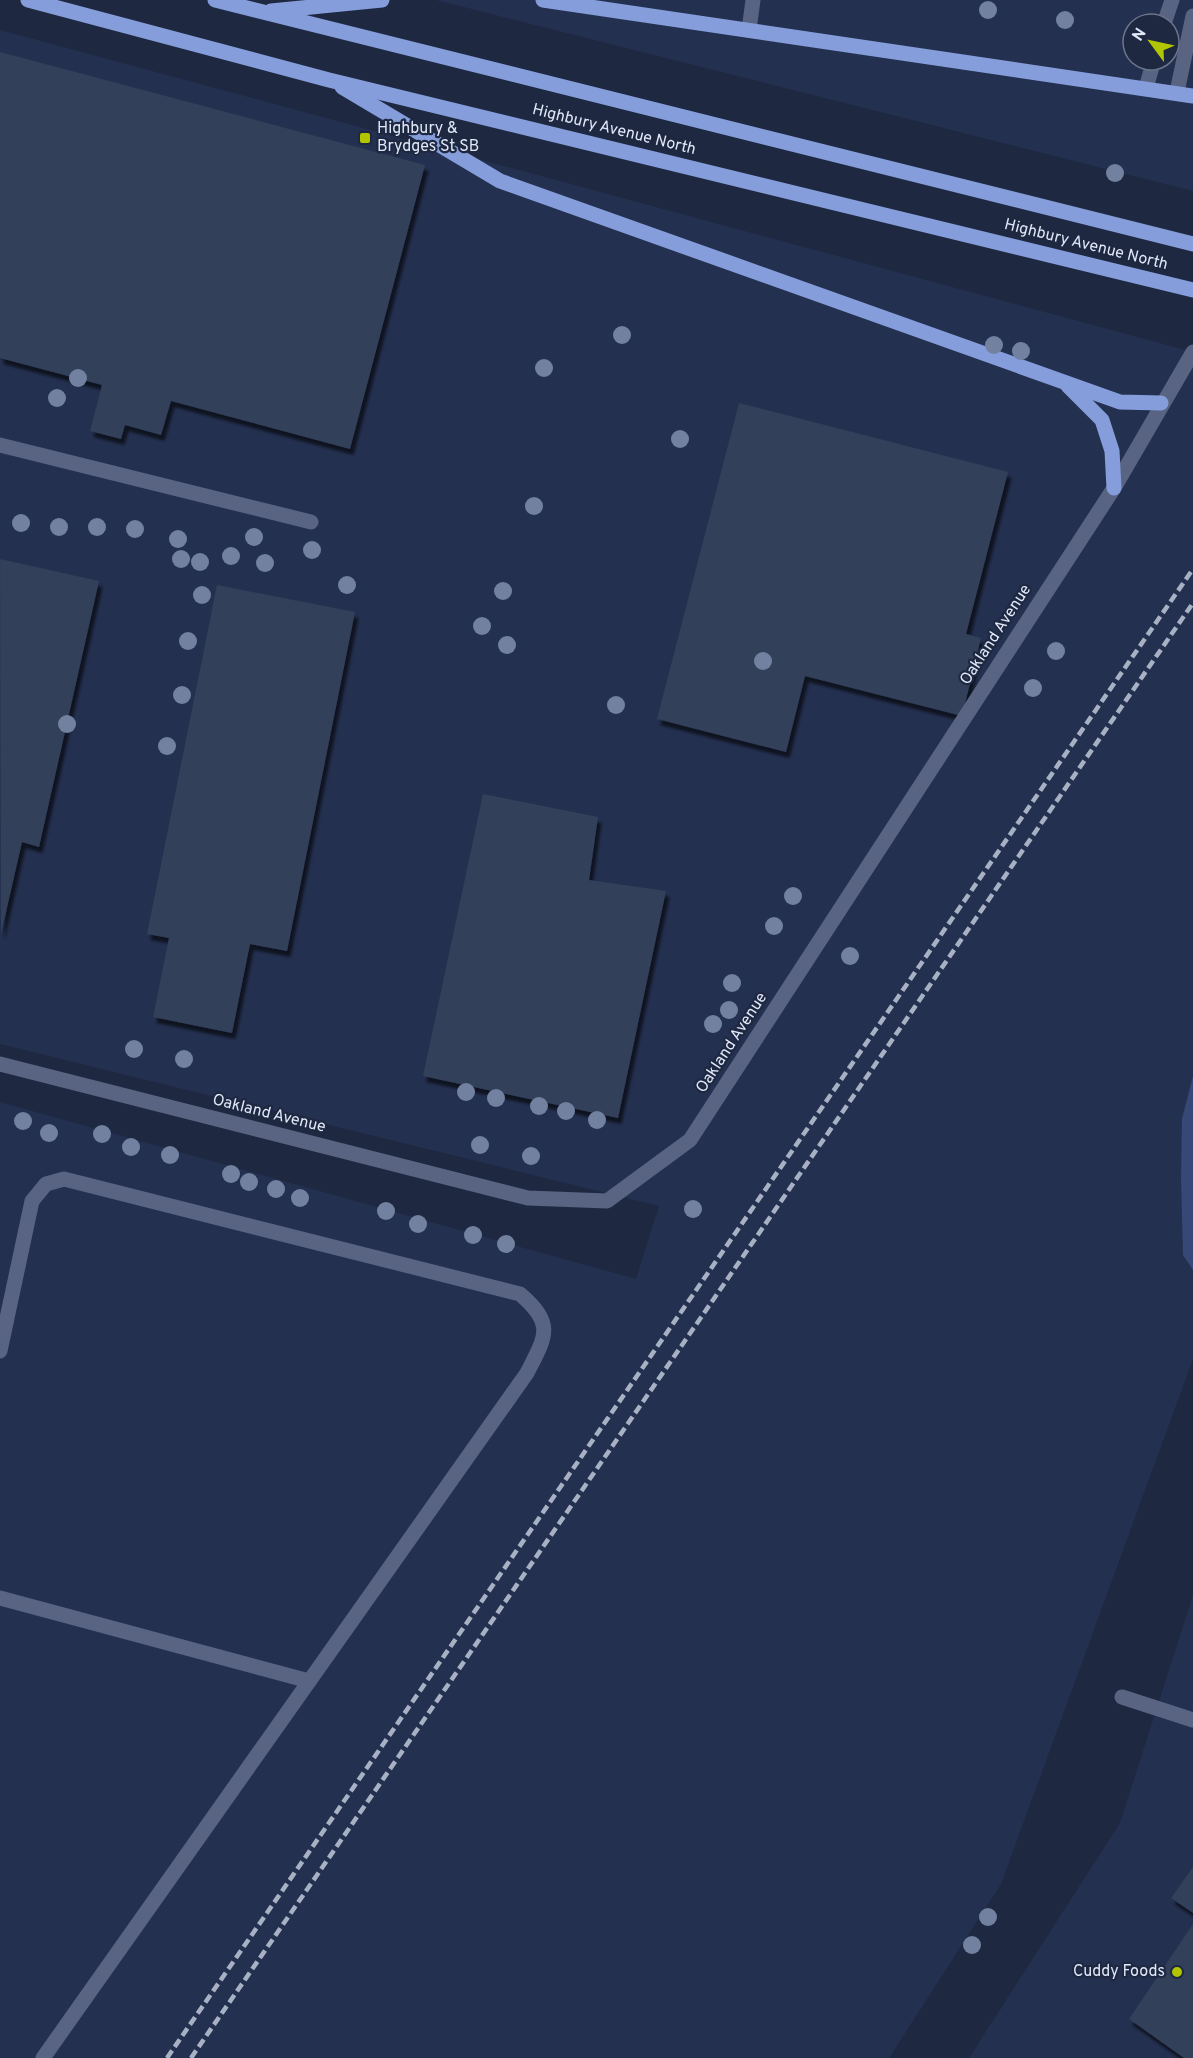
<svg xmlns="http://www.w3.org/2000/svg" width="1193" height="2058" viewBox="0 0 1193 2058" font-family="Overpass,sans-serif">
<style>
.built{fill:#243050;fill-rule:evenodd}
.green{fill:#364878}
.building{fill:#333f5a;filter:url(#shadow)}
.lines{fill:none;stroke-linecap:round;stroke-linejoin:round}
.minor{stroke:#586482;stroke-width:15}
.major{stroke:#859edb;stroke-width:15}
.rail{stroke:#a8b1c4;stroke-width:4.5;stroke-dasharray:9 4.5;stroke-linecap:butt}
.tree{fill:#7381a1}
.poi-dot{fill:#b1c500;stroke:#1e2841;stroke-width:2}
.labels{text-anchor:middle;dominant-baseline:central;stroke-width:4.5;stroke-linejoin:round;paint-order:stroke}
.poi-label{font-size:16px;fill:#e0e8f9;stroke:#1e2841;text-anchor:start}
.street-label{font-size:16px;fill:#e0e8f9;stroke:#1e2841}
</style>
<defs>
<filter id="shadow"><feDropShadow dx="3.5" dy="6" stdDeviation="1.5" flood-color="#0009"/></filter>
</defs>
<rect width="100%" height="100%" fill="#1e2841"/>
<!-- built -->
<g class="built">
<path d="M436,0H1193V191ZM1133,24H1169V60H1133Z"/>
<path d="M0,30L1193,352V1359L1001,1884L889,2058H0V1102L636,1279L659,1206L0,1044Z"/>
<path d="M1193,1595V2058H969L1120,1823Z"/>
</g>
<!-- green -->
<path class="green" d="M1193,1076V1270L1183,1255L1181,1178L1182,1119Z"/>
<!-- building -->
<g class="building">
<path d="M0,52L425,165L350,449L171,401L161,435L125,425L121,439L90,431L102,385L0,358Z"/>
<path d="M739,403L1008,472L966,634L981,638L962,716L805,676L786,752L657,719Z"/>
<path d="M0,559L99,581L39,847L22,842L1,934Z"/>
<path d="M217,585L355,612L287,951L250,944L232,1033L153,1017L169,938L147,934Z"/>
<path d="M483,794L598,817L589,880L666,891L618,1118L423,1076Z"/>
<path d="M1193,1867V1913L1171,1898Z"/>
<path d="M1193,1924V2058H1184L1129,2019Z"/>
</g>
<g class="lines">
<!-- minor -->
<g class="minor">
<path d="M1164,24L1172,0"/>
<path d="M749,30L753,0"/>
<path d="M1146,88L1154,60"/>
<path d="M1177,92L1193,16"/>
<path d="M0,445L311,522"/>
<path d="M0,1064L528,1198L607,1201L690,1140L1114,488L1193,352"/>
<path d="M0,1351L32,1201L46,1184L64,1179L520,1294C555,1324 546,1336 527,1373L43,2058"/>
<path d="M0,1598L309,1681"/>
<path d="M1122,1697L1193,1720"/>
</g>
<!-- major -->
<g class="major">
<path d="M28,0L329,80L1193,290"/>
<path d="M215,0L1193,244"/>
<path d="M543,0L1193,96"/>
<path d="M271,11L382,0"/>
<path d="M342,87L500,181L1120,402L1161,403"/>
<path d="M1068,386L1102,420L1112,451L1114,488"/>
</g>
<!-- rail -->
<g class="rail">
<path d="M167,2058L1193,569"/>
<path d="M191,2058L1193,603"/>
</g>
</g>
<!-- trees -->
<g class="tree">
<circle cx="988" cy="10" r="9"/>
<circle cx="1065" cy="20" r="9"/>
<circle cx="1115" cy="173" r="9"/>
<circle cx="622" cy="335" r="9"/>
<circle cx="994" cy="345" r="9"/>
<circle cx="1021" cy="351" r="9"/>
<circle cx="544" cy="368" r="9"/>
<circle cx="78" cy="378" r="9"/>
<circle cx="57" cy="398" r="9"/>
<circle cx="680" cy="439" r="9"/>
<circle cx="534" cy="506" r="9"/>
<circle cx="21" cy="523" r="9"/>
<circle cx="59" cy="527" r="9"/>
<circle cx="97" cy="527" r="9"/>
<circle cx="135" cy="529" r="9"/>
<circle cx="254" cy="537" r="9"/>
<circle cx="178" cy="539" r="9"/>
<circle cx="312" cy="550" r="9"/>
<circle cx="231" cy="556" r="9"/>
<circle cx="181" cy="559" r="9"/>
<circle cx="200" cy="562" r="9"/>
<circle cx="265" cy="563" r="9"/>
<circle cx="347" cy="585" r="9"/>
<circle cx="503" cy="591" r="9"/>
<circle cx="202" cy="595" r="9"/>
<circle cx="482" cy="626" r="9"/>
<circle cx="188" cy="641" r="9"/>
<circle cx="507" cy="645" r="9"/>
<circle cx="1056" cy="651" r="9"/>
<circle cx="763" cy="661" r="9"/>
<circle cx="1033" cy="688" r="9"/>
<circle cx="182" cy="695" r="9"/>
<circle cx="616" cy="705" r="9"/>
<circle cx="67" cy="724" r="9"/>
<circle cx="167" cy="746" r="9"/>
<circle cx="793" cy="896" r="9"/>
<circle cx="774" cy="926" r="9"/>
<circle cx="850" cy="956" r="9"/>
<circle cx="732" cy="983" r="9"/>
<circle cx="729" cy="1010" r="9"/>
<circle cx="713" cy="1024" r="9"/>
<circle cx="134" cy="1049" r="9"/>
<circle cx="184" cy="1059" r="9"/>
<circle cx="466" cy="1092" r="9"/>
<circle cx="496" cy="1098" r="9"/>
<circle cx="539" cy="1106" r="9"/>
<circle cx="566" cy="1111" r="9"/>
<circle cx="597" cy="1120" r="9"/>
<circle cx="23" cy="1121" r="9"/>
<circle cx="49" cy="1133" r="9"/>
<circle cx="102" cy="1134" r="9"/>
<circle cx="480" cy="1145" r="9"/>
<circle cx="131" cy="1147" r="9"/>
<circle cx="170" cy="1155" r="9"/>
<circle cx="531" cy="1156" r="9"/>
<circle cx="231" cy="1174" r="9"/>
<circle cx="249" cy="1182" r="9"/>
<circle cx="276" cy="1189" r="9"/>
<circle cx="300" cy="1198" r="9"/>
<circle cx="693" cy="1209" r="9"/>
<circle cx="386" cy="1211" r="9"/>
<circle cx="418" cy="1224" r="9"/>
<circle cx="473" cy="1235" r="9"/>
<circle cx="506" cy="1244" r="9"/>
<circle cx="988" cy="1917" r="9"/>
<circle cx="972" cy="1945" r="9"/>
</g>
<!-- markers -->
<g class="poi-dot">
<rect x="359" y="132" width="12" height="12" rx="3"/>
<circle cx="1177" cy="1972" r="6"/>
</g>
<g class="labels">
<!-- poi labels -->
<g class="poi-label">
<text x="377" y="129">Highbury &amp;<tspan x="377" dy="18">Brydges St SB</tspan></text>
<text x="1165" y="1972" text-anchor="end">Cuddy Foods</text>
</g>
<!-- street labels -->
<g class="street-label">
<text transform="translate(614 130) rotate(14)">Highbury Avenue North</text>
<text transform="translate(1086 245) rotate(14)">Highbury Avenue North</text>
<text transform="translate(996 635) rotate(-57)">Oakland Avenue</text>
<text transform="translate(732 1043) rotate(-57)">Oakland Avenue</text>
<text transform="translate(269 1114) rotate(14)">Oakland Avenue</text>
</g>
</g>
<!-- north arrow -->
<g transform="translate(1151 42) rotate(303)"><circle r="28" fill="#1e2841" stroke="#6c758b" stroke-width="1.5"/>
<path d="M0-4.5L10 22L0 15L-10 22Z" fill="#b1c500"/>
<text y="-9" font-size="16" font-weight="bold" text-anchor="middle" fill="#e0e8f9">N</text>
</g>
</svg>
